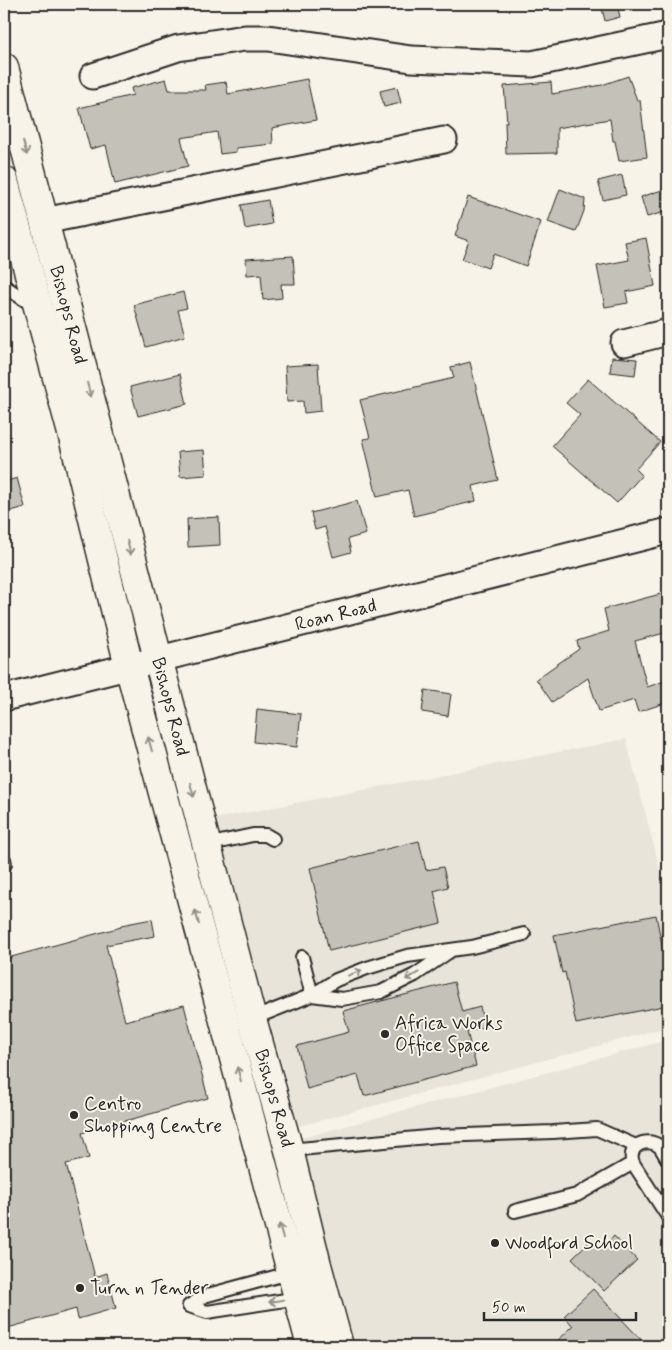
<svg xmlns="http://www.w3.org/2000/svg" width="672" height="1350" viewBox="0 0 672 1350" font-family="Mynerve,sans-serif">
<style>
.built{fill:#e8e4da}
.building{fill:#c4c1b9;stroke:#2b2b2b}
.lines{fill:none;stroke-linecap:round;stroke-linejoin:round}
.service-casing{stroke:#2b2b2b;stroke-width:16}
.minor-casing{stroke:#2b2b2b;stroke-width:29}
.secondary-casing{stroke:#2b2b2b;stroke-width:31}
.service{stroke:#f7f3e8;stroke-width:12}
.minor{stroke:#f7f3e8;stroke-width:25}
.secondary{stroke:#f7f3e8;stroke-width:28}
.oneway{stroke:#918f8a}
.poi-dot{fill:#2b2b2b;stroke:#f7f3e8;stroke-width:2}
.labels{text-anchor:middle;dominant-baseline:central;stroke-width:4;stroke-linejoin:round;paint-order:stroke}
.street-label{font-size:19px;fill:#2b2b2b;stroke:#f7f3e8}
.poi-label{font-size:19px;fill:#2b2b2b;stroke:#f7f3e8;text-anchor:start}
</style>
<rect width="100%" height="100%" fill="#f7f3e8"/>
<filter id="ink" filterUnits="userSpaceOnUse"><feTurbulence type="fractalNoise" baseFrequency=".02" numOctaves="2"/><feDisplacementMap in="SourceGraphic" scale="10" xChannelSelector="R" yChannelSelector="G"/><feConvolveMatrix kernelMatrix="1 2 1 2 8 2 1 2 1" color-interpolation-filters="sRGB"/></filter>
<g filter="url(#ink)">
<!-- built -->
<g class="built">
<path d="M626,739L668,900V1027L299,1126L213,819Z"/>
<path d="M668,1040V1346H349L293,1140Z"/>
</g>
<!-- building -->
<g class="building">
<path d="M601,4H617L620,17L605,21Z"/>
<path d="M628,76L637,100H640L647,157L619,161L615,141H613L610,119L557,128V153L506,154L505,122H507L504,86L551,82L552,94L602,85Z"/>
<path d="M166,79L169,90H206L205,85L226,82L228,94L307,79L316,120L272,128L273,144L236,148V152L220,154L217,132L181,138L188,166L115,184L106,145L90,149L79,108L133,95L131,88Z"/>
<path d="M397,87L401,103L384,107L380,91Z"/>
<path d="M622,175L626,195L603,200L598,181Z"/>
<path d="M560,189L585,199L584,211L576,232L548,222Z"/>
<path d="M665,189L668,200V211L647,217L641,197Z"/>
<path d="M468,197L541,222L526,266L493,254L488,268L462,259L469,241L455,236Z"/>
<path d="M268,200L272,224L245,229L241,205Z"/>
<path d="M646,238L655,286L626,292L628,303L605,307L597,266L629,260L625,242Z"/>
<path d="M293,256L295,284H281L282,298L263,300L261,274L247,275L246,259Z"/>
<path d="M183,292L187,308L178,310L185,336L146,347L134,305Z"/>
<path d="M612,357L637,359L635,375L610,372Z"/>
<path d="M470,362L498,480L473,486L476,501L414,516L408,490L377,497L363,439L370,438L360,400L454,378L451,367Z"/>
<path d="M318,364L321,411L304,413L303,401L287,402L285,366Z"/>
<path d="M180,374L187,404L138,416L130,387Z"/>
<path d="M588,379L660,442L636,469L642,475L617,503L552,446L580,415L566,403Z"/>
<path d="M204,450L206,475L180,477L178,452Z"/>
<path d="M17,478L25,507L4,513V482Z"/>
<path d="M357,501L366,534L348,539L351,552L333,557L325,527L315,530L311,513Z"/>
<path d="M219,517L220,545L188,547L187,519Z"/>
<path d="M668,592V632L635,641L647,687L668,680V702L638,712L634,700L599,711L588,678L552,702L536,679L579,649L577,641L609,631L604,609Z"/>
<path d="M425,690L451,694L448,716L422,712Z"/>
<path d="M257,709L301,714L297,747L254,742Z"/>
<path d="M419,841L426,870L443,867L448,887L434,891L441,923L329,951L310,868Z"/>
<path d="M656,915L668,976V1005L576,1024L565,972L562,973L554,935Z"/>
<path d="M152,919L155,936L106,945L125,1021L184,1005L208,1098L82,1133L89,1158L66,1164L95,1277L107,1273L116,1308L78,1319L76,1309L4,1329V959L121,927V925Z"/>
<path d="M454,982L462,1012L480,1007L485,1027L467,1032L476,1066L364,1096L358,1075L307,1089L297,1046L349,1032L343,1011Z"/>
<path d="M614,1236L637,1260L604,1291L572,1258L590,1241L600,1250Z"/>
<path d="M593,1289L647,1346H552L573,1326L564,1316Z"/>
</g>
<g class="lines">
<defs>
<g id="service">
<path d="M4,286L34,306"/>
<path d="M206,845L253,835H266L273,839"/>
<path d="M4,859L5,864L4,866"/>
<path d="M302,957L312,995"/>
<path d="M312,995L342,999L381,992L415,975L450,951"/>
<path d="M252,1019L312,995L336,980L367,968L407,956L472,947L524,934"/>
<path d="M289,1150L438,1136L553,1132L597,1129L636,1146"/>
<path d="M668,1160C665,1156 663,1150 659,1146C650,1139 634,1142 632,1154C631,1157 632,1160 633,1163L668,1217"/>
<path d="M515,1211L577,1195L633,1163"/>
<path d="M189,1306L207,1312L299,1298"/>
<path d="M189,1306L204,1296L293,1272"/>
</g>
<g id="minor">
<path d="M93,76L178,48L245,38H268L411,59L532,64L668,35"/>
<path d="M44,221L444,140"/>
<path d="M624,343L668,332"/>
<path id="s1" d="M4,698L668,531"/>
</g>
<g id="secondary">
<path id="s2" d="M4,67L252,1019L289,1150L317,1265L339,1346"/>
<path d="M4,181L73,437L129,666L311,1346"/>
</g>
</defs>
<!-- service casing -->
<use href="#service" class="service-casing"/>
<!-- minor casing -->
<use href="#minor" class="minor-casing"/>
<!-- secondary casing -->
<use href="#secondary" class="secondary-casing"/>
<!-- service -->
<use href="#service" class="service"/>
<!-- minor -->
<use href="#minor" class="minor"/>
<!-- secondary -->
<use href="#secondary" class="secondary"/>
</g>
<!-- one-way arrows -->
<defs><path id="oneway-shaft" d="M-6 0H5M1.5-3L5.5 0L1.5 3" fill="none" stroke-width="1.6" stroke-linecap="round" stroke-linejoin="round" transform="scale(1.25)"/></defs>
<g class="oneway">
<use href="#oneway-shaft" transform="translate(25 148) rotate(75)"/>
<use href="#oneway-shaft" transform="translate(89 390) rotate(75)"/>
<use href="#oneway-shaft" transform="translate(129 548) rotate(76)"/>
<use href="#oneway-shaft" transform="translate(150 744) rotate(-105)"/>
<use href="#oneway-shaft" transform="translate(192 790) rotate(75)"/>
<use href="#oneway-shaft" transform="translate(197 917) rotate(-105)"/>
<use href="#oneway-shaft" transform="translate(355 973) rotate(-21)"/>
<use href="#oneway-shaft" transform="translate(412 976) rotate(151)"/>
<use href="#oneway-shaft" transform="translate(239 1074) rotate(-105)"/>
<use href="#oneway-shaft" transform="translate(281 1231) rotate(-105)"/>
<use href="#oneway-shaft" transform="translate(276 1301) rotate(171)"/>
</g>
</g>
<!-- markers -->
<g class="poi-dot">
<circle cx="385" cy="1034" r="5"/>
<circle cx="74" cy="1115" r="5"/>
<circle cx="495" cy="1243" r="5"/>
<circle cx="80" cy="1288" r="5"/>
</g>
<g class="labels">
<!-- street labels -->
<g class="street-label">
<text stroke="none"><textPath href="#s2" startOffset="256">Bishops Road</textPath></text>
<text stroke="none"><textPath href="#s1" startOffset="342">Roan Road</textPath></text>
<text stroke="none"><textPath href="#s2" startOffset="661">Bishops Road</textPath></text>
<text stroke="none"><textPath href="#s2" startOffset="1066">Bishops Road</textPath></text>
</g>
<!-- poi labels -->
<g class="poi-label">
<text x="395" y="1023">Africa Works<tspan x="395" dy="22">Office Space</tspan></text>
<text x="84" y="1104">Centro<tspan x="84" dy="22">Shopping Centre</tspan></text>
<text x="505" y="1243">Woodford School</text>
<text x="90" y="1288">Turn n Tender</text>
</g>
</g>
<!-- margin -->
<rect width="672" height="1350" fill="none" stroke="#f7f3e8" stroke-width="20"/>
<rect x="10" y="10" width="652" height="1330" fill="none" stroke="#2b2b2b" stroke-width="2" filter="url(#ink)"/>
<!-- scale -->
<path d="M484 1312v8h152v-8" fill="none" stroke="#2b2b2b" stroke-width="2.5"/>
<text x="492" y="1312" font-size="15" fill="#2b2b2b" stroke="#f7f3e8" stroke-width="4" paint-order="stroke">50 m</text>
</svg>
